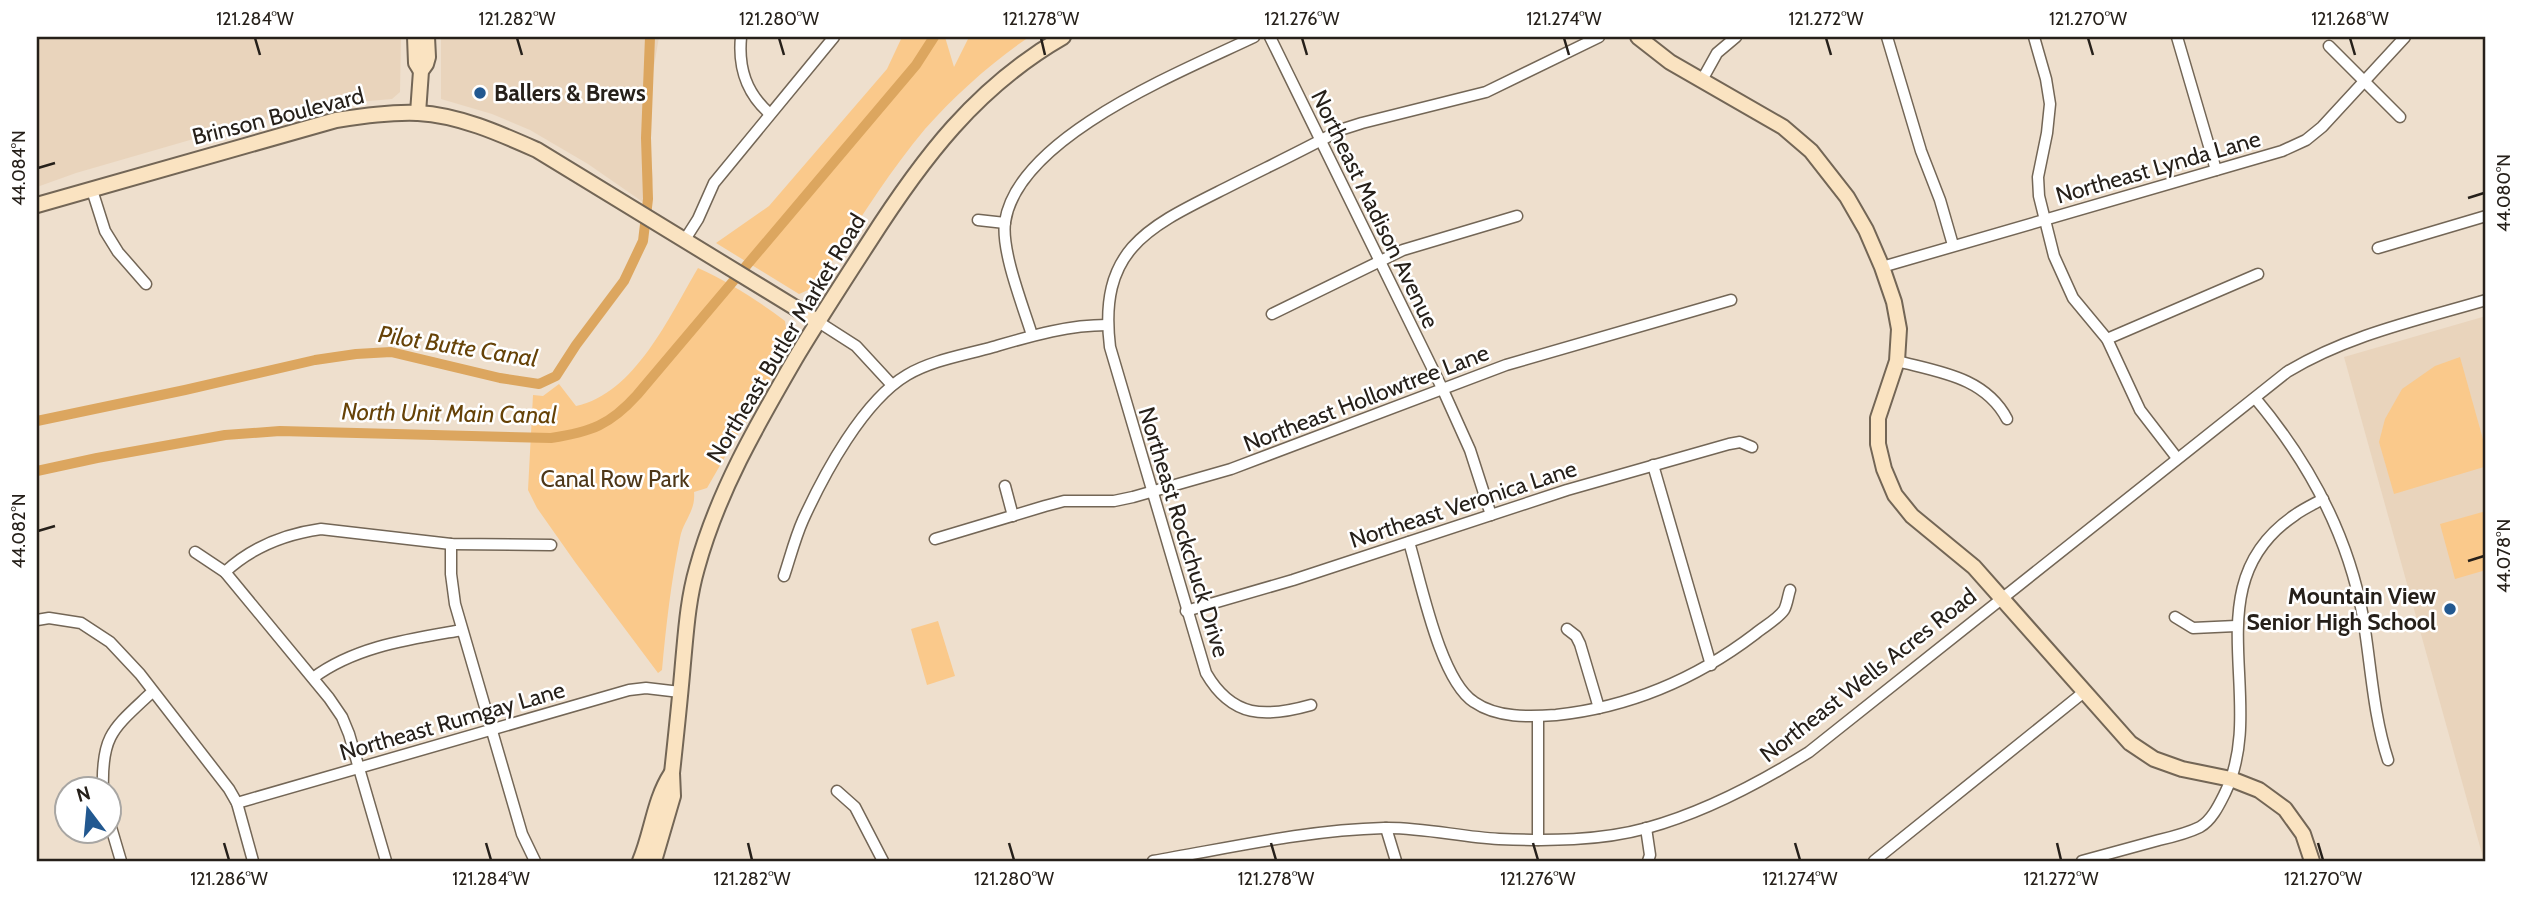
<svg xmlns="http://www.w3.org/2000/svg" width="2523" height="898" viewBox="0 0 2523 898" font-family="Cabin,sans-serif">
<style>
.built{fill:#e9d4bc}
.green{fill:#fac98b}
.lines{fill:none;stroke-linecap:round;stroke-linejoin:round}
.canal{stroke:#dca65f;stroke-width:10}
.street-casing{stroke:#736656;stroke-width:13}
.secondary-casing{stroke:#736656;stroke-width:18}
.street{stroke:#fff;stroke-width:10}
.secondary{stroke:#fae3c1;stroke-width:14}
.ticks{fill:none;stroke:#26201a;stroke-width:2.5}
.poi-dot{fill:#225890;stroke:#fff;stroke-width:2.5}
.labels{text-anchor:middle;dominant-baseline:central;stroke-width:5;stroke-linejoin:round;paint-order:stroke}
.poi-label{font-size:23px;font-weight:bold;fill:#26201a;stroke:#fff;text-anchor:start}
.street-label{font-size:23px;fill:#26201a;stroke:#fff}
.park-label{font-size:23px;fill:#4e3718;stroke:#fff}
.water-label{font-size:24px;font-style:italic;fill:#664207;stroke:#fff}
.neatline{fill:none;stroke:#26201a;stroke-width:2.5}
.ticks-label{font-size:18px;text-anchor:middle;fill:#26201a}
</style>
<rect width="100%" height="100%" fill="#eedfcd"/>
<!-- built -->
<g class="built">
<path d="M37,37H401L400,92L392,99L322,105L228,129L76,173L37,187Z"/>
<path d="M441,37H659L653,72L650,146L653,179L650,207L588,164L530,130L492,114L441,99Z"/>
<path d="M2486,316V861H2484L2344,357Z"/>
</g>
<!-- green -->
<g class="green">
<path d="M902,37H945L954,67L969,37H1029C992,62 955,95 925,129C884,178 851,234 815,287L799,294L716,243L769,206L887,69Z"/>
<path d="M698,268C729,282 757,300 785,321L787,335L793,339L707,488L694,492C696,511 683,521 680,538C671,582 666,626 662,670L658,673L575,562L537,508L528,490L533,395L543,396L559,384L576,406C635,394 670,315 698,268Z"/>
<path d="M2460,357L2486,450L2484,467L2394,494L2379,442L2385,419L2402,389L2435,366Z"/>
<path d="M2486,511V570L2455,579L2440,524Z"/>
<path d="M938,621L955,676L927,685L911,629Z"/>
</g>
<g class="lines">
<!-- canal -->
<g class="canal">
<path d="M37,421L185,390L315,360L356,354L391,352L500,378L539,384L556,376L576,345L624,281L643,241L648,199L646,138L650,37"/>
<path d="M37,471L97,458L225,435L280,431L551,438C591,432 610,425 637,395L916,65L934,37"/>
</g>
<defs>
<g id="street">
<path d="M741,37C738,68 746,93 770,114"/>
<path d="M1270,37L1443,390L1470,450L1491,515"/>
<path d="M1887,37L1921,151L1940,200L1953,245"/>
<path d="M2034,37L2046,79L2050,104L2047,133L2038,177L2039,196L2054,256L2073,298L2107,339L2140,410L2177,458"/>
<path d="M2177,37L2216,170"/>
<path d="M2329,46L2400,117"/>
<path d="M1702,80L1717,53L1736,37"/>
<path d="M92,190L105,231L118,252L146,284"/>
<path d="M978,220L1005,223"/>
<path d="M684,241L698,219L714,183L834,37"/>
<path d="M2378,248L2486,216"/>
<path d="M1882,267L2282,151L2306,140L2322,127L2405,37"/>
<path d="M1272,314L1403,250L1517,216"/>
<path d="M817,321L856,346L892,385"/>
<path d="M1032,335C1023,306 1001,251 1005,222C1018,136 1183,71 1254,37"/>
<path d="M2107,339L2258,274"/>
<path d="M1897,361C1939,372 1985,377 2007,419"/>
<path d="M2255,398C2308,461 2348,535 2363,617C2371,665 2373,714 2388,760"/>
<path d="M1653,465L1711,665"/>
<path d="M1005,486L1013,516"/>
<path d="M935,539L1045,506L1064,501H1114L1133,497L1231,469L1506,365L1731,300"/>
<path d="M1409,542C1421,582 1440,680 1474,702C1497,718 1529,717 1556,715C1631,707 1696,679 1755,634C1763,627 1778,619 1784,610C1787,605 1788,596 1790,590"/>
<path d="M451,544V574L455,604L522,834L535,861"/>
<path d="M195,552L225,572L329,698L342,717L349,734L386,861"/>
<path d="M225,572C252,547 285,534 321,529L451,544L551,545"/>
<path d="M784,576C790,558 795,538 803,520C824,474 863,401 907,375C932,360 965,355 993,347C1031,336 1067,325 1107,325"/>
<path d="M1186,611L1293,580L1567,490L1729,444L1740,442L1752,447"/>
<path d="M2175,617L2193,628L2236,626"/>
<path d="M37,620L49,618L81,623L110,642L140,674L229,789L237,803L253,861"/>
<path d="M1567,629L1576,636L1580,644L1599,708"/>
<path d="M313,678C356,646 411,639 462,630"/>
<path d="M1311,705C1265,718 1232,718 1206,673L1110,347C1098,249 1148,227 1224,189C1263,169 1302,151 1340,130L1362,123L1486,92L1599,37"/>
<path d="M1538,717V840"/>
<path d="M103,790C101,734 114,728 152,692"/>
<path d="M837,791L855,807L883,861"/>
<path d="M237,803L629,690L646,688L680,692"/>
<path d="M108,817L121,861"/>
<path d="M1386,828L1396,861"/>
<path d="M1646,828L1650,855L1648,861"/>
<path d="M1153,861C1229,848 1306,830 1384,828C1422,827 1460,837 1499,839C1548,841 1600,841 1647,828C1705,812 1758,784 1809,752L2287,372C2348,335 2418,320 2486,300"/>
<path d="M1874,861L2084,692"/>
<path d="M2082,861C2107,854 2133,847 2159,840C2172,837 2188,833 2200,827C2212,820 2219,805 2225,793C2270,701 2191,585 2295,515C2303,509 2314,504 2323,499"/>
</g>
<g id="secondary">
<path d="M415,37L416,63L421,71"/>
<path d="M1638,37L1670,62L1783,127L1811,151L1847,197L1866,230L1882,267L1894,302L1899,329L1897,361L1878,418V444L1884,469L1895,495L1912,516L1974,567L2130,743L2154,759L2182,769L2231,779L2259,790L2285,809L2303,834L2312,861"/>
<path d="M418,113L421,71L426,64L428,57L427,37"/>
<path d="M37,205L336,120C363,116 390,112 418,113C459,115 501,134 537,150L817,321"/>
<path d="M640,861C652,833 654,800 671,774"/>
<path d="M654,861L673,796L672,773C676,736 680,699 683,663C686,631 688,599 697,568C718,491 758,423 798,354C821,316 845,279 869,242C922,159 976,87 1063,37"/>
</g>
</defs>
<!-- street casing -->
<use href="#street" class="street-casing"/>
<!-- secondary casing -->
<use href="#secondary" class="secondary-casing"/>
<!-- street -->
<use href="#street" class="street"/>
<!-- secondary -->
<use href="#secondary" class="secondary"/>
</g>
<!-- ticks -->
<path class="ticks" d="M255,38L260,55M517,38L522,55M779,38L784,55M1041,38L1045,55M1302,38L1307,55M1564,38L1569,55M1826,38L1831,55M2088,38L2093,55M2350,38L2355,55M38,168L55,163M2468,198L2484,193M38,531L55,526M2468,561L2484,556M224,843L229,860M486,843L491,860M748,843L752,860M1009,843L1014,860M1271,843L1276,860M1533,843L1538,860M1795,843L1800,860M2057,843L2061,860M2318,843L2323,860"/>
<!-- markers -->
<g class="poi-dot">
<circle cx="480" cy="93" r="7"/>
<circle cx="2450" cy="609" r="7"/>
</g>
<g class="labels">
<!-- poi labels -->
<g class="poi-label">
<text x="494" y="93">Ballers &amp; Brews</text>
<text x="2436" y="596" text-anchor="end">Mountain View<tspan x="2436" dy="26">Senior High School</tspan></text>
</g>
<!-- street labels -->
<g class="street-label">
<text transform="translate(278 116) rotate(-14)">Brinson Boulevard</text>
<text transform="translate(2158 167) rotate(-16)">Northeast Lynda Lane</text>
<text transform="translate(1375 209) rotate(64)">Northeast Madison Avenue</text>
<text transform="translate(786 338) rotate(-59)">Northeast Butler Market Road</text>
<text transform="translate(1366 398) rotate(-21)">Northeast Hollowtree Lane</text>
<text transform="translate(1463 504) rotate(-18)">Northeast Veronica Lane</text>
<text transform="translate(1184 532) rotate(73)">Northeast Rockchuck Drive</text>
<text transform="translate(1868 675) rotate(-38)">Northeast Wells Acres Road</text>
<text transform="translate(452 721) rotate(-16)">Northeast Rumgay Lane</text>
</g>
<!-- park labels -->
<g class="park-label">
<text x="615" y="479">Canal Row Park</text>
</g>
<!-- water labels -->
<g class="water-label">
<text transform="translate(458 346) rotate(9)">Pilot Butte Canal</text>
<text transform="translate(449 413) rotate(1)">North Unit Main Canal</text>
</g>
</g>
<!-- border -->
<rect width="2523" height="898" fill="none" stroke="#ffffff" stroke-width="77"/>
<!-- north arrow -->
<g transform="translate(88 810) rotate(344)"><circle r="33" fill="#ffffff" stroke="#a8a6a3" stroke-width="2"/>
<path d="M0-5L12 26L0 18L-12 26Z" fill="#225890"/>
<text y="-10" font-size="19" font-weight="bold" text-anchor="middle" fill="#26201a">N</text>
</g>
<rect x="38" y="38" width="2446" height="822" class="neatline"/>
<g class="ticks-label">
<text x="255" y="25">121.284°W</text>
<text x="517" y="25">121.282°W</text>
<text x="779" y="25">121.280°W</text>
<text x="1041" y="25">121.278°W</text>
<text x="1302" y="25">121.276°W</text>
<text x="1564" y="25">121.274°W</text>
<text x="1826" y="25">121.272°W</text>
<text x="2088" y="25">121.270°W</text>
<text x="2350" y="25">121.268°W</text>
<text transform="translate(19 168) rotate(-90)" y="6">44.084°N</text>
<text transform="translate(2504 193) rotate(-90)" y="6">44.080°N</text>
<text transform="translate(19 531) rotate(-90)" y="6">44.082°N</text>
<text transform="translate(2504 556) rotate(-90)" y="6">44.078°N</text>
<text x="229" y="885">121.286°W</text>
<text x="491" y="885">121.284°W</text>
<text x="752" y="885">121.282°W</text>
<text x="1014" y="885">121.280°W</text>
<text x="1276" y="885">121.278°W</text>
<text x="1538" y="885">121.276°W</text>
<text x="1800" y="885">121.274°W</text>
<text x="2061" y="885">121.272°W</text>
<text x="2323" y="885">121.270°W</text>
</g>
</svg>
